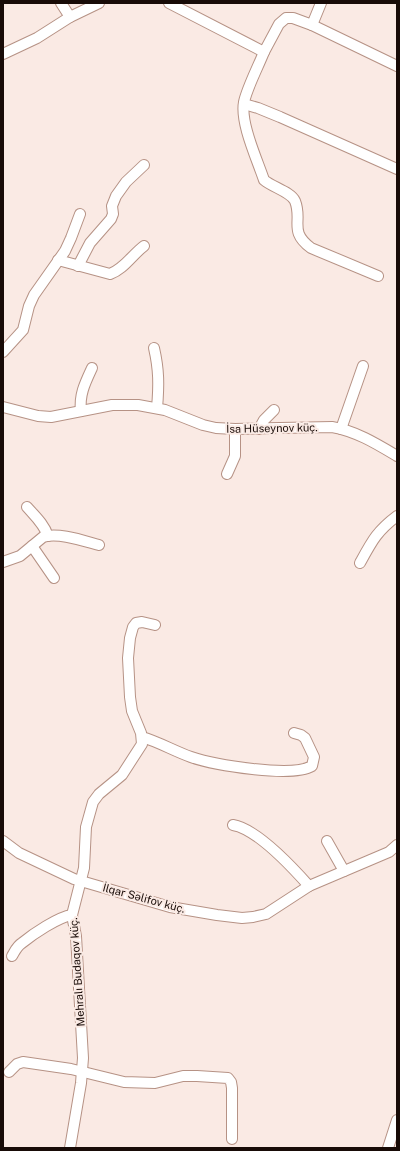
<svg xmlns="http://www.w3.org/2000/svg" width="400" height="1151" viewBox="0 0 400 1151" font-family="'Public Sans',sans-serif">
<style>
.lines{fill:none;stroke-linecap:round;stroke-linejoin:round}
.minor-casing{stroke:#b69285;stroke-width:12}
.minor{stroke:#fff;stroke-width:10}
.labels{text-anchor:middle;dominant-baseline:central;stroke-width:4;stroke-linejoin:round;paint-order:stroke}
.street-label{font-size:11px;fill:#180b07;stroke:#faeae4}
</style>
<rect width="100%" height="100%" fill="#faeae4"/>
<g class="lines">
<defs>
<g id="minor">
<path d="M61,3L70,17"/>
<path d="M169,3L264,52L279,24L286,18H293L312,25L321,3"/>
<path d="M312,25L397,66"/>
<path d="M264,52C258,67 247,88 244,102C240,123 257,159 264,180C272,187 291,192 295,201C303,221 288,231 311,248L378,276"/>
<path d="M3,54L37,38L70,17L99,3"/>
<path d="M244,104L258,108L280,117L397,169"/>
<path d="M58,260L110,274C124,269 132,255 144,246"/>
<path d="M78,266L90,243L111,219L113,214L112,206L116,196L126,182L144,165"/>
<path d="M154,348C159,370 159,385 157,408"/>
<path d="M3,352L23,330L29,306L34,295L65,251L71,238L80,214"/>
<path d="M3,407L38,416L51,417L112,405H138L165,410L203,425L216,428L235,429L332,427C356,431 377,444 397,456"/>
<path d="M81,411C79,395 85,383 92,368"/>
<path d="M259,429L264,420L274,410"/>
<path d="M341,429L363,366"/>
<path d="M227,474L235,456V429"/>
<path d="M27,507C35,516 44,524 48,536"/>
<path d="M32,546L54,578"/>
<path d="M3,562L20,556L43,537C58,532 84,541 99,545"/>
<path d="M360,563C372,541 377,531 397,516"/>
<path d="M142,737C159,742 174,751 191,757C214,765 292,778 312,766L314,757L305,738L301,735L294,733"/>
<path d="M233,825C257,829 293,868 309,886"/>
<path d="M3,841L19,853L74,879L170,907L217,915L242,918L253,917L266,914L309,886L389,852L397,845"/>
<path d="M327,841L344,871"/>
<path d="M12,956C15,951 17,946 22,943C33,934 58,917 72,915"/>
<path d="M9,1072L17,1064L23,1062L71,1069L124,1082L155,1083L183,1076H197L228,1078L231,1082L232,1088V1139"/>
<path d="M70,1148L81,1083L83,1058L76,936L72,915L84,868L86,827L93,802L99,794L122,775L142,744L141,733L132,711L130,697L128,658L130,638L133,627L136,623L142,622L155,625"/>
<path d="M388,1148L397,1120"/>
</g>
</defs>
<!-- minor casing -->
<use href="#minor" class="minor-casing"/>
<!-- minor -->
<use href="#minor" class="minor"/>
</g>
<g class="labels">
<!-- street labels -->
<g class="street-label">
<text transform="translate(272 428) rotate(-1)">İsa Hüseynov küç.</text>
<text transform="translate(144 898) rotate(15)">İlqar Səlifov küç.</text>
<text transform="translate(77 972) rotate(-94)">Mehralı Budaqov küç.</text>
</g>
</g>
<!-- border -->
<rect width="400" height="1151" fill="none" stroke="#180b07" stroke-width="8"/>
</svg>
